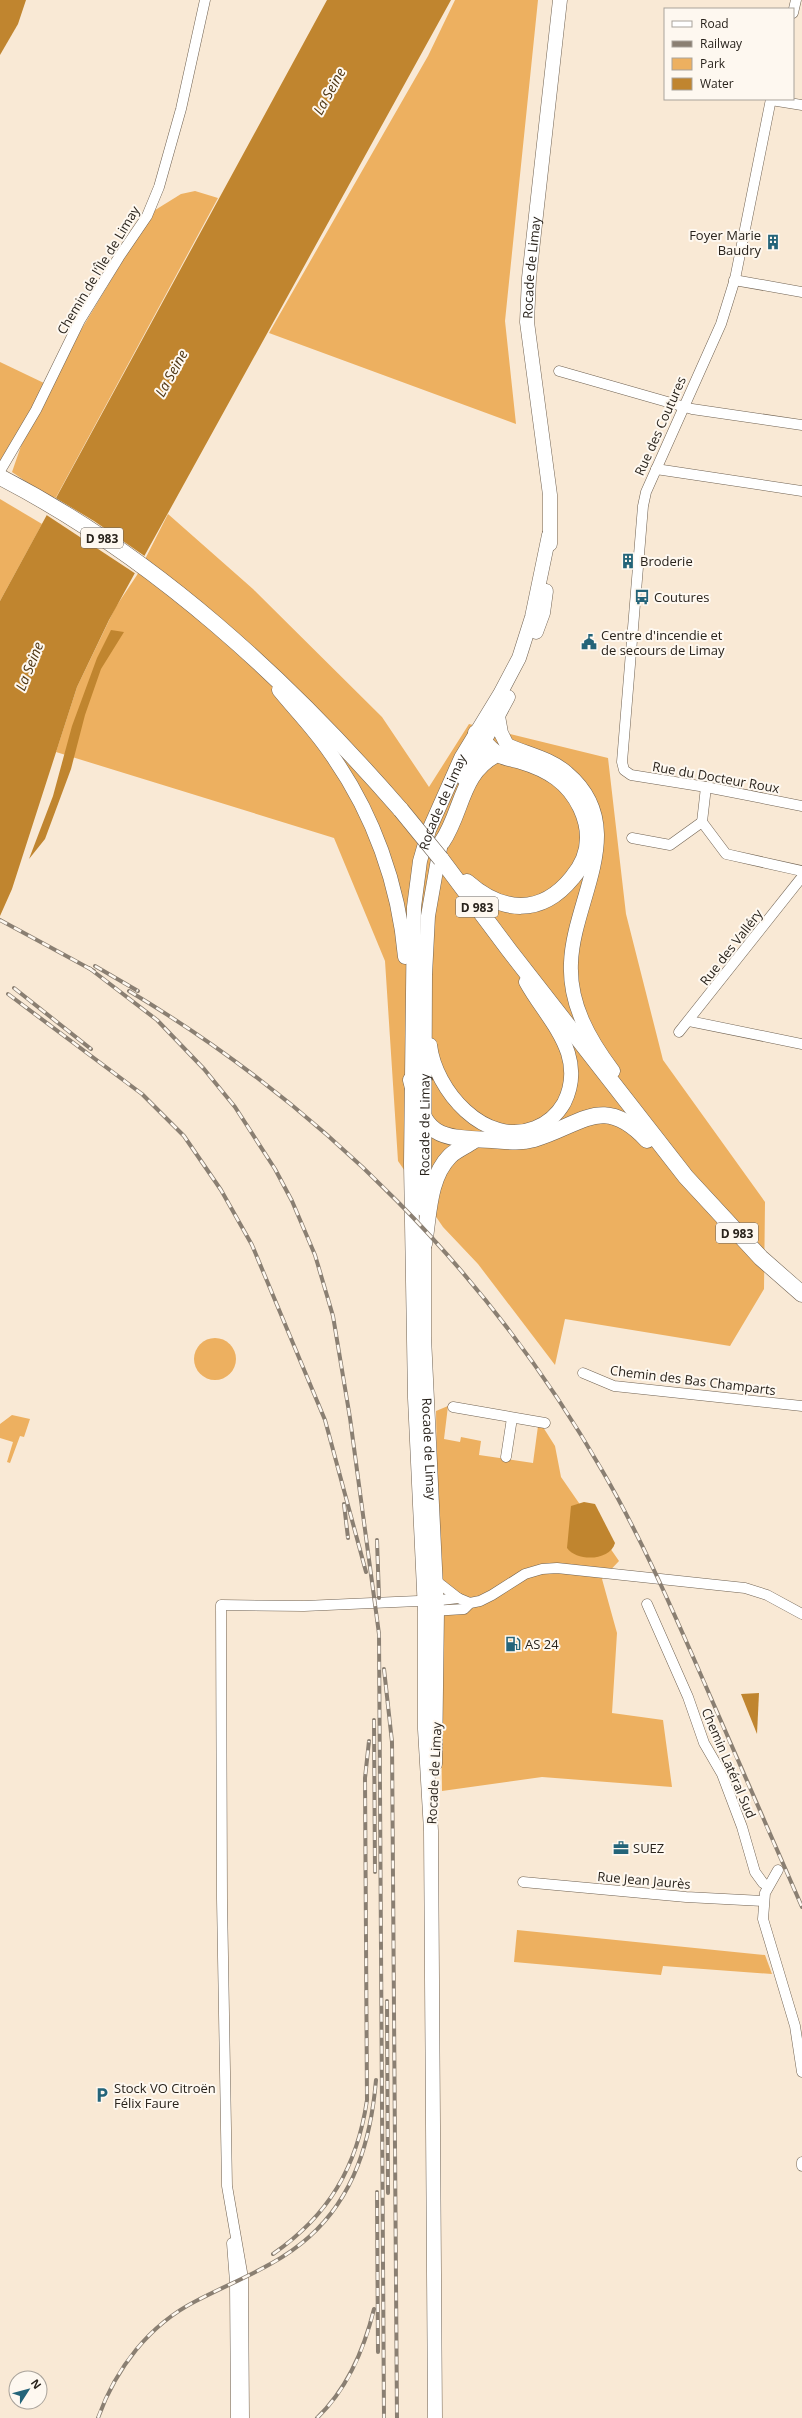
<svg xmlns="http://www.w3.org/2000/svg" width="802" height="2418" viewBox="0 0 802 2418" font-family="'Open Sans',sans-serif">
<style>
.green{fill:#edb060}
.water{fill:#c0852f}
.pier{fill:#f9e9d5}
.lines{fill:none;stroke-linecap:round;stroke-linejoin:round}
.minor-casing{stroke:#706252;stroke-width:11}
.secondary-casing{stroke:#706252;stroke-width:15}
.primary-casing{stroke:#706252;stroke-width:17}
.minor{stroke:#fff;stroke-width:10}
.secondary{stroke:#fff;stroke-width:14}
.primary{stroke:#fff;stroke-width:16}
.rail-casing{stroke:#8a7f72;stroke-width:4}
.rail{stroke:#fef8f0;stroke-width:2.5;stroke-dasharray:8;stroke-linecap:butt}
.primary-bridge-casing{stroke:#706252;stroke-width:17;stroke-linecap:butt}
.primary-bridge{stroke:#fff;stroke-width:16}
.labels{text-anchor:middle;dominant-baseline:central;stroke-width:4;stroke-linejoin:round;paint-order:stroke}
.shield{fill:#fef8f0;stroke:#69635c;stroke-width:1}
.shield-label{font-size:12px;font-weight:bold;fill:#29231c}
.poi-label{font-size:13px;fill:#29231c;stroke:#fef8f0;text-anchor:start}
.street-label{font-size:13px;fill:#29231c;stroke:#fef8f0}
.water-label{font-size:14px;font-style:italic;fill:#4e3512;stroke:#fef8f0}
</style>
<rect width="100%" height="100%" fill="#f9e9d5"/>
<!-- green -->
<g class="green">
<path d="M455,0H538L505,321L516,424L269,333L428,56Z"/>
<path d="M195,191L218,198L54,501L12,472L21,446L81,330L152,212L181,194Z"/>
<path d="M0,362L46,384L0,461Z"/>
<path d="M0,499L42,524L0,601Z"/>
<path d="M168,514L253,589L382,717L429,787L469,724L608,758L626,914L663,1060L765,1202L764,1289L730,1346L565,1319L555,1365L478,1264L443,1227L398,1161L385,961L334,838L56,752L77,687L115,608L137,575Z"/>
<circle cx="215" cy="1359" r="21"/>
<path d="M448,1406L444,1439L460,1442L461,1437L481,1441L479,1455L533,1463L538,1426L543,1427L555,1446L561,1477L619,1561L602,1579L617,1633L612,1713L663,1720L672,1787L542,1777L442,1791L436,1411Z"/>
<path d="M12,1415L30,1419L24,1437L20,1436L10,1463L7,1462L13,1442L0,1438V1424Z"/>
<path d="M517,1930L765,1955L772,1974L663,1966L661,1975L514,1962Z"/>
</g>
<!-- water -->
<g class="water">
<path d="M0,0H26L18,24L0,55Z"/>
<path d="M327,0H451L109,620L77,687L12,889L0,916V601Z"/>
<path d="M111,630L124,632L101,669L85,715L71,769L45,839L29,859L53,796L72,726L97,658Z"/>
<path d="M584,1502L595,1504L615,1543C610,1561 577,1562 567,1548L571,1506Z"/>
<path d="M759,1693L757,1734L741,1694Z"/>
</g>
<!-- pier -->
<path class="pier" d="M54,497L94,521L146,557L136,574L45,514Z"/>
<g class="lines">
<defs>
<g id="minor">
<path d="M793,13L796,0"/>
<path d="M771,99L735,279L721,324L646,492L643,506L622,762L624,770L631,775L706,787L802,806"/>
<path d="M771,100L802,105"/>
<path d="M734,280L802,292"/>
<path d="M559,371L692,409L802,425"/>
<path d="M656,469L802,491"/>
<path d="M0,471L36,410L80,320L119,257L147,216L159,187L181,109L205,0"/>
<path d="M702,822L706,787"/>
<path d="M632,838L670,845L702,822L726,854L802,871"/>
<path d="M689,1021L802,1044"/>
<path d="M679,1032L802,877"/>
<path d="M583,1373L614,1386L802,1406"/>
<path d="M453,1407L545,1423"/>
<path d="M506,1457L512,1418"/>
<path d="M435,1580L458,1598"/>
<path d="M647,1604L688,1697L704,1743L722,1774L742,1827L755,1872L763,1883L768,1886"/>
<path d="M432,1611L464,1609L470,1603L480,1601L492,1595L525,1574L542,1569L557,1568L745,1588L767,1595L802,1614"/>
<path d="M778,1870L765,1893L763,1919L795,2026L802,2072"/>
<path d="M523,1882L686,1897L763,1901"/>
<path d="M802,2162V2166"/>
<path d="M232,2243L235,2282L236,2418"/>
<path d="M244,2418L243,2278L227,2186L222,1899L221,1605L304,1606L441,1600L458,1598L470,1603"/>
</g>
<g id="secondary">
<path id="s1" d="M550,544V495L527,322L529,278L560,0"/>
<path d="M536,632L543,613L546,591"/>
<path d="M279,690C296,711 316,731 331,754C373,813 399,885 405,957"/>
<path d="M498,716L501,733L507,745C527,754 550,758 567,773C631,827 573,899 571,963C569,1004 589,1039 613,1071"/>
<path d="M464,779L508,697"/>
<path d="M430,1045C435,1090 485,1148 535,1128C548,1123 557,1115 564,1103C572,1087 573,1069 568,1053C559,1026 539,1006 526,982"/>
<path id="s2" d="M424,1210L425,975L428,916L440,848"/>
<path id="s3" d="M424,1233V1337L437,1610L435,1764"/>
<path id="s4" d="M435,2418L431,1831L425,1729V1611L415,1398L411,1164L414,907L420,861L429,830L461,758L500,694L519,658L532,617L549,535"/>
</g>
<g id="primary">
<path d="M0,477C155,557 287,679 401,810"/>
<path d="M442,842C463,811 460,773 497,754"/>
<path d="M441,859L509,950L686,1177L761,1258L802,1294"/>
<path d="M467,882C502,913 541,916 572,878C590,857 593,834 581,808C569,782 548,769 521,761C514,759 505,758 498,754C490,750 483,740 476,733"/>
<path d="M411,1080C425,1137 436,1138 492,1140C506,1141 520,1143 534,1139C582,1125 603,1093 647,1140"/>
<path d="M424,1244C429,1216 428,1178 450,1156C456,1150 466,1146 473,1141"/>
</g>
</defs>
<!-- minor casing -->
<use href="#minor" class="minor-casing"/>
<!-- secondary casing -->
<use href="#secondary" class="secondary-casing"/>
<!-- primary casing -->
<use href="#primary" class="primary-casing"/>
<!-- minor -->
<use href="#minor" class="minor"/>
<!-- secondary -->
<use href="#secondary" class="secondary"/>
<!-- primary -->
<use href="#primary" class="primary"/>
<defs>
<g id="rail">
<path d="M0,920L94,971"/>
<path d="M95,966L138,991"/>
<path d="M89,968L157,1020L204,1069L235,1107L275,1169L292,1201L315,1255L333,1316L350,1418L379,1634L384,2418"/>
<path d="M14,988L91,1049"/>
<path d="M129,991C325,1108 489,1273 603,1472C642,1539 673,1611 704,1682C736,1757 769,1832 802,1907"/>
<path d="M8,994L142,1094L184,1136L221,1190L252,1245L325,1420L366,1572"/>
<path d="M344,1504L348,1538"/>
<path d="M377,1540L379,1598"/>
<path d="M384,1669L392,1742L397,2418"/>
<path d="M374,1720L375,1872"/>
<path d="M387,2001L388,2193"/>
<path d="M377,2192L378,2352"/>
<path d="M273,2254C329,2215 357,2167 367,2100L365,1778L369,1741"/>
<path d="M98,2418C116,2368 149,2325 196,2301C234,2281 277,2266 309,2237C355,2196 371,2139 376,2080"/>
<path d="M317,2418C348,2388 364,2350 374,2309"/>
</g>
</defs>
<!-- rail casing -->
<use href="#rail" class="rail-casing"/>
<!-- rail -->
<use href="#rail" class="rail"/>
<defs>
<path id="primary-bridge" d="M401,810L441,859"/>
</defs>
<!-- primary-bridge casing -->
<use href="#primary-bridge" class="primary-bridge-casing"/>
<!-- primary-bridge -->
<use href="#primary-bridge" class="primary-bridge"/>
</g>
<!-- icons -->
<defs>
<symbol id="building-bare" viewBox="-9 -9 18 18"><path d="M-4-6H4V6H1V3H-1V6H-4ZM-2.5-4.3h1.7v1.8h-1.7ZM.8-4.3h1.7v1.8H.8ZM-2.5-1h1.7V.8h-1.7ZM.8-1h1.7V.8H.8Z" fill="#246479" stroke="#fef8f0" stroke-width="2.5" paint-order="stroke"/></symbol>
<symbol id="bus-bare" viewBox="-9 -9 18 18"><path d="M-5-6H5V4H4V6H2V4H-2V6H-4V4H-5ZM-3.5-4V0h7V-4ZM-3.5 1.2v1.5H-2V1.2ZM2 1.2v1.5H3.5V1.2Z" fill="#246479" stroke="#fef8f0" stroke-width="2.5" paint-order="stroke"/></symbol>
<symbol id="civic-bare" viewBox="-9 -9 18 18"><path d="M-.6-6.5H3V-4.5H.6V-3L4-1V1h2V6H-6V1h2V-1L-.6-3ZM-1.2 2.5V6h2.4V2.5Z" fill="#246479" stroke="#fef8f0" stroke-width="2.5" paint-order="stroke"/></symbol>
<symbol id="fuel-bare" viewBox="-9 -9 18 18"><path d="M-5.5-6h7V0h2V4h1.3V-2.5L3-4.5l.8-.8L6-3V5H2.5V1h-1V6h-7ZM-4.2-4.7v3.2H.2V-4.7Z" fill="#246479" stroke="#fef8f0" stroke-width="2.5" paint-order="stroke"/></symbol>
<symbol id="office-bare" viewBox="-9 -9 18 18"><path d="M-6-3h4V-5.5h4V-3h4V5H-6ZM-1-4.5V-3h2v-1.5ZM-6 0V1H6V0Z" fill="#246479" stroke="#fef8f0" stroke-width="2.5" paint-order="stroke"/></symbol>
<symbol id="parking-bare" viewBox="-9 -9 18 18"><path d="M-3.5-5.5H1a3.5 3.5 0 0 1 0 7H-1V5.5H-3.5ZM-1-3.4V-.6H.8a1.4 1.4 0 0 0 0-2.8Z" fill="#246479" stroke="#fef8f0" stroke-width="2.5" paint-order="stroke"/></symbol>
</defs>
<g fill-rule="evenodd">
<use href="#building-bare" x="762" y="231" width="22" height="22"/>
<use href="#building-bare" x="617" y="550" width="22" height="22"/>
<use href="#bus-bare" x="631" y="586" width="22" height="22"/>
<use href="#civic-bare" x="578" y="631" width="22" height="22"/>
<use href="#fuel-bare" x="502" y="1633" width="22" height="22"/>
<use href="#office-bare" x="610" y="1837" width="22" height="22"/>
<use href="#parking-bare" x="91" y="2084" width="22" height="22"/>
</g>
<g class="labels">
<!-- shield labels -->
<g class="shield">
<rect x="81" y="528" width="42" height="20" rx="3"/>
<rect x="456" y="897" width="42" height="20" rx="3"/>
<rect x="716" y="1223" width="42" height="20" rx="3"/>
</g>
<g class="shield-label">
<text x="102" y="538">D 983</text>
<text x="477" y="907">D 983</text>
<text x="737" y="1233">D 983</text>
</g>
<!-- poi labels -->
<g class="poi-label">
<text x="761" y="235" text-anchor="end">Foyer Marie<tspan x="761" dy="15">Baudry</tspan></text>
<text x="640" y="561">Broderie</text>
<text x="654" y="597">Coutures</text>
<text x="601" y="635">Centre d'incendie et<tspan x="601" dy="15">de secours de Limay</tspan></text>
<text x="525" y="1644">AS 24</text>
<text x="633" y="1848">SUEZ</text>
<text x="114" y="2088">Stock VO Citroën<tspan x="114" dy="15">Félix Faure</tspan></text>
</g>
<!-- street labels -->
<g class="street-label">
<text stroke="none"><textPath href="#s1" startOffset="278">Rocade de Limay</textPath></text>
<text transform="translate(98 270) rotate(-59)">Chemin de l'Île de Limay</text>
<text transform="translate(660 426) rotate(-66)">Rue des Coutures</text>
<text transform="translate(716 777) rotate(10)">Rue du Docteur Roux</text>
<text stroke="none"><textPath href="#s4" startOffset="1621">Rocade de Limay</textPath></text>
<text transform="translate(731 947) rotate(-52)">Rue des Valléry</text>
<text stroke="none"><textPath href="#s2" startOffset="85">Rocade de Limay</textPath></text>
<text transform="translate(693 1380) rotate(7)">Chemin des Bas Champarts</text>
<text stroke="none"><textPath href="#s3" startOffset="216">Rocade de Limay</textPath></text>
<text transform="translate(729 1763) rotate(67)">Chemin Latéral Sud</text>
<text transform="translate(434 1773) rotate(-87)">Rocade de Limay</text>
<text transform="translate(644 1880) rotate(5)">Rue Jean Jaurès</text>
</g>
<!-- water labels -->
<g class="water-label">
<text transform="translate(329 91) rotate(-61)">La Seine</text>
<text transform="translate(171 373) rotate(-61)">La Seine</text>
<text transform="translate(29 666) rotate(-68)">La Seine</text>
</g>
</g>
<!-- legend -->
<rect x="664" y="8" width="130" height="92" fill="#fef8f0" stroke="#a9a39b"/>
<rect x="672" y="21" width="20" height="6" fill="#ffffff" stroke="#a9a39b"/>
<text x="700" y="28" font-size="12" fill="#29231c">Road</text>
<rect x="672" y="41" width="20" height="6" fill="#8a7f72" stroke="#a9a39b"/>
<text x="700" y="48" font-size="12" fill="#29231c">Railway</text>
<rect x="672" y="58" width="20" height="12" fill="#edb060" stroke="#a9a39b"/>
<text x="700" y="68" font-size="12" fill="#29231c">Park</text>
<rect x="672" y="78" width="20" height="12" fill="#c0852f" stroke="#a9a39b"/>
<text x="700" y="88" font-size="12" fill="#29231c">Water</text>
<!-- north arrow -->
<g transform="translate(28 2390) rotate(54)"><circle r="19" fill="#fef8f0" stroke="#a9a39b"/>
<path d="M0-3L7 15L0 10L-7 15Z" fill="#246479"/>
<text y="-6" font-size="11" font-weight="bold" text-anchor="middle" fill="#29231c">N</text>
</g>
</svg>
